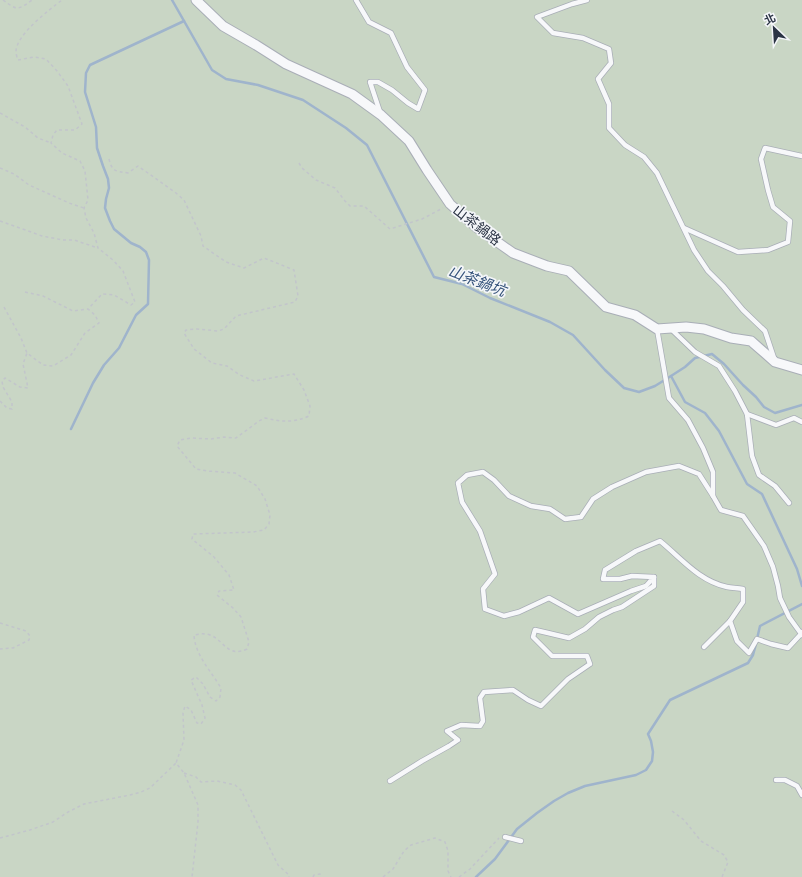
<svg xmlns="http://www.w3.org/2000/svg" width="802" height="877" viewBox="0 0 802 877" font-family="'Roboto Condensed','Noto Sans TC',sans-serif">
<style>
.green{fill:#c9d6c5}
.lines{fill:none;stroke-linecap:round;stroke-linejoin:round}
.stream{stroke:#9fb4cc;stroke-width:2.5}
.service-casing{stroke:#a9aeb7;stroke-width:6}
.minor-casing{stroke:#a9aeb7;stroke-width:11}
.path{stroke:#c2c5cb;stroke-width:1.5;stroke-dasharray:3 3;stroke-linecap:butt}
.service{stroke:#f7f8fa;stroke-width:4.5}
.minor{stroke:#f7f8fa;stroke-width:9}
.labels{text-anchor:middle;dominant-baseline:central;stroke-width:3.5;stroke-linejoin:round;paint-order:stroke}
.street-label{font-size:14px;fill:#2b3445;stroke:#f4f6f9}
.water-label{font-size:15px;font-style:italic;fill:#34527a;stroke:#f4f6f9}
</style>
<rect width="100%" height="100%" fill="#e4e7ec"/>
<!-- green -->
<rect class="green" x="0" y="0" width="802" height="877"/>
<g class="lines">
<!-- stream -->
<g class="stream">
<path d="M172,0L212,70L226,79L258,85L303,100L346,128L367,145L434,277L462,284L490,298L550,322L573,335L605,370L624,388L639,392L655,386L671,376L685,367L695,358L712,354L724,364L743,385L756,397L764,407L775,413L802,405"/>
<path d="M671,376L685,402L705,413L719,431L747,484L762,494L797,569L802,586"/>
<path d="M71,429L93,383L104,365L119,348L136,315L148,304L149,260L146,252L140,247L131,243L114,229L110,221L105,208L106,199L109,188L108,179L103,166L97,148L96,127L85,92L86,73L90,65L184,21"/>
<path d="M757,639L760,626L802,604"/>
<path d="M476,877L495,859L517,829L537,813L554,801L568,793L585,786L636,775L646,770L652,761L653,752L651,741L648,734L670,700L748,663L753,655L756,644"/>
</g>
<defs>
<g id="service">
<path d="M356,0L369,22L391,33L407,67L425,90L418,109L408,103L392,90L378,82H370L380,112"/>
<path d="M587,0L572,4L537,17L553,33L583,38L609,49L611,63L598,79L609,104V128L625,145L644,157L657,173L694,250L708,271L723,286L743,310L765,331L774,358"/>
<path d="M684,228L738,252L768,250L788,242L790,221L773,207L768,190L761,159L765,148L802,156"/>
<path d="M657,329L669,398L688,420L703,448L713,472V496L721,510L743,516L764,546L773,567L778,586L780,598L789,617L802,635"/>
<path d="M671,329L695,352L719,366L735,391L747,414L752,456L759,475L775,486L789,503"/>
<path d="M747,414L776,425L794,418L802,422"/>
<path d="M713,496L699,474L679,466L646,472L612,487L593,499L581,517L565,519L550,509L531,506L509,496L494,480L483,472L467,475L458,483L462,502L480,531L495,574L483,589L485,609L504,616L519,612L549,598L578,614L631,591L646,586L654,577L632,576L620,579H603L605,570L636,551L660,541C681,558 699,581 727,587C732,588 738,588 743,589V602L730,621L737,641L749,653L757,639L771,644L788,648L801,634L802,632"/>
<path d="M704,647L730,621"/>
<path d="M776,780H785L797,786L802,795"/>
<path d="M390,781L422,761L449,746L458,740L447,731L461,725L480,726L483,721L480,698L484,692L513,690L528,700L541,706L568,679L590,664L587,656H552L533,637L535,630L548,633L569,638L585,629L599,617L613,610L622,607L654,586V577"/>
<path d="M505,837L521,841"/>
</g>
<path id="minor" d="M196,0L223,26L256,45L286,64L352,94L381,115L409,141L427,170L450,204L476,227L513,253L547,266L569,271L606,307L635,315L657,329L686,327L704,329L731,338L751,341L775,362L802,370"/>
</defs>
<!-- service casing -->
<use href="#service" class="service-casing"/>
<!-- minor casing -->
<use href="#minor" class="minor-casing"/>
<!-- path -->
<g class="path">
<path d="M3,0C17,10 17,11 32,0"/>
<path d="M0,113L25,127L38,138L51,143"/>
<path d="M109,159C112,172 116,171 128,173L138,166L176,193L184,200L201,236L203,246L226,262L244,268L264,258L294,270L298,296L295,302L236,316L224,329L218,331L197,329L186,330L184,333L194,349L212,363L227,366L240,375L254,381L294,374L304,390L310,406L309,416C293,423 282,422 265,418L259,421L236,438L224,437L211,439L191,438L180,440L177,446L196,469L207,471L235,473L257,486L265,499L270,515L269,524L264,530L253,532L193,534L192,539L214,557L229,575L234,590L219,591L217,595L233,608L241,617L249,642L247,649C227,658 224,640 210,635C204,633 199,634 194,635C195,655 211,671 221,688L220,697L216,701L210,697L203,684L196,677L191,680L202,705L205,718L201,724L197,723L191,710L185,706L183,713L184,740L176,763"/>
<path d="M299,163L302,168L316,180L335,188L345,201L350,206H364L390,229L422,219L443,208"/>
<path d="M0,168L14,174L29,185L69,203L84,208"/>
<path d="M0,221L20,228L42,236L63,240H74L98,248"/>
<path d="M25,292L43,296L73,311L88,309"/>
<path d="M4,307L21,338L27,353"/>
<path d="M0,401L7,408L12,409V402L3,387L2,381L5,378L20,387L28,388L23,364L27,353L43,365L53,366L71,355L85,333L99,323L95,315L88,309L102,294L114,295L131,305L135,302L123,271L113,260L98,248L94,233L86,218L84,208L88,200L85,171L80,161L62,153L51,143L53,135L57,130H75L82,124L68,86L57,71L46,59L34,57L18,60C17,58 16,54 16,51C17,34 49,10 62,0"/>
<path d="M0,623L26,631L30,636L29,640L13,648L0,649"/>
<path d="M184,773L196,777L201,782L217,781L235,785L241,790L278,865L289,875V877"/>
<path d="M672,811L684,820L701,841L724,855L728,862L722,877"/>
<path d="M0,838L30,830L53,822L68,812L84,804L130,795L141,792L150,788L176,763L184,773L198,805V822L192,877"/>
<path d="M313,877L314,875L320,874V877"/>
<path d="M383,877L393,869L404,851L411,845L435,838L445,842L448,851V871L451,877"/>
<path d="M459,877L470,869L484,854L499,838"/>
</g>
<!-- service -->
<use href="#service" class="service"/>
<!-- minor -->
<use href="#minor" class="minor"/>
</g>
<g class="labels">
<!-- street labels -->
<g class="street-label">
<text transform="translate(477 225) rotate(38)">山茶鍋路</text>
</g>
<!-- water labels -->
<g class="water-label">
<text transform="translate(477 281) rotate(21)">山茶鍋坑</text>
</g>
</g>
<!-- north arrow -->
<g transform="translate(774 28) rotate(335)" stroke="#f4f6f9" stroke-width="3" paint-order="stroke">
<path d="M0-3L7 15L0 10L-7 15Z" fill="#2b3445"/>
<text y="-6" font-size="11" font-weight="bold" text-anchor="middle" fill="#2b3445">北</text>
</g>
</svg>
